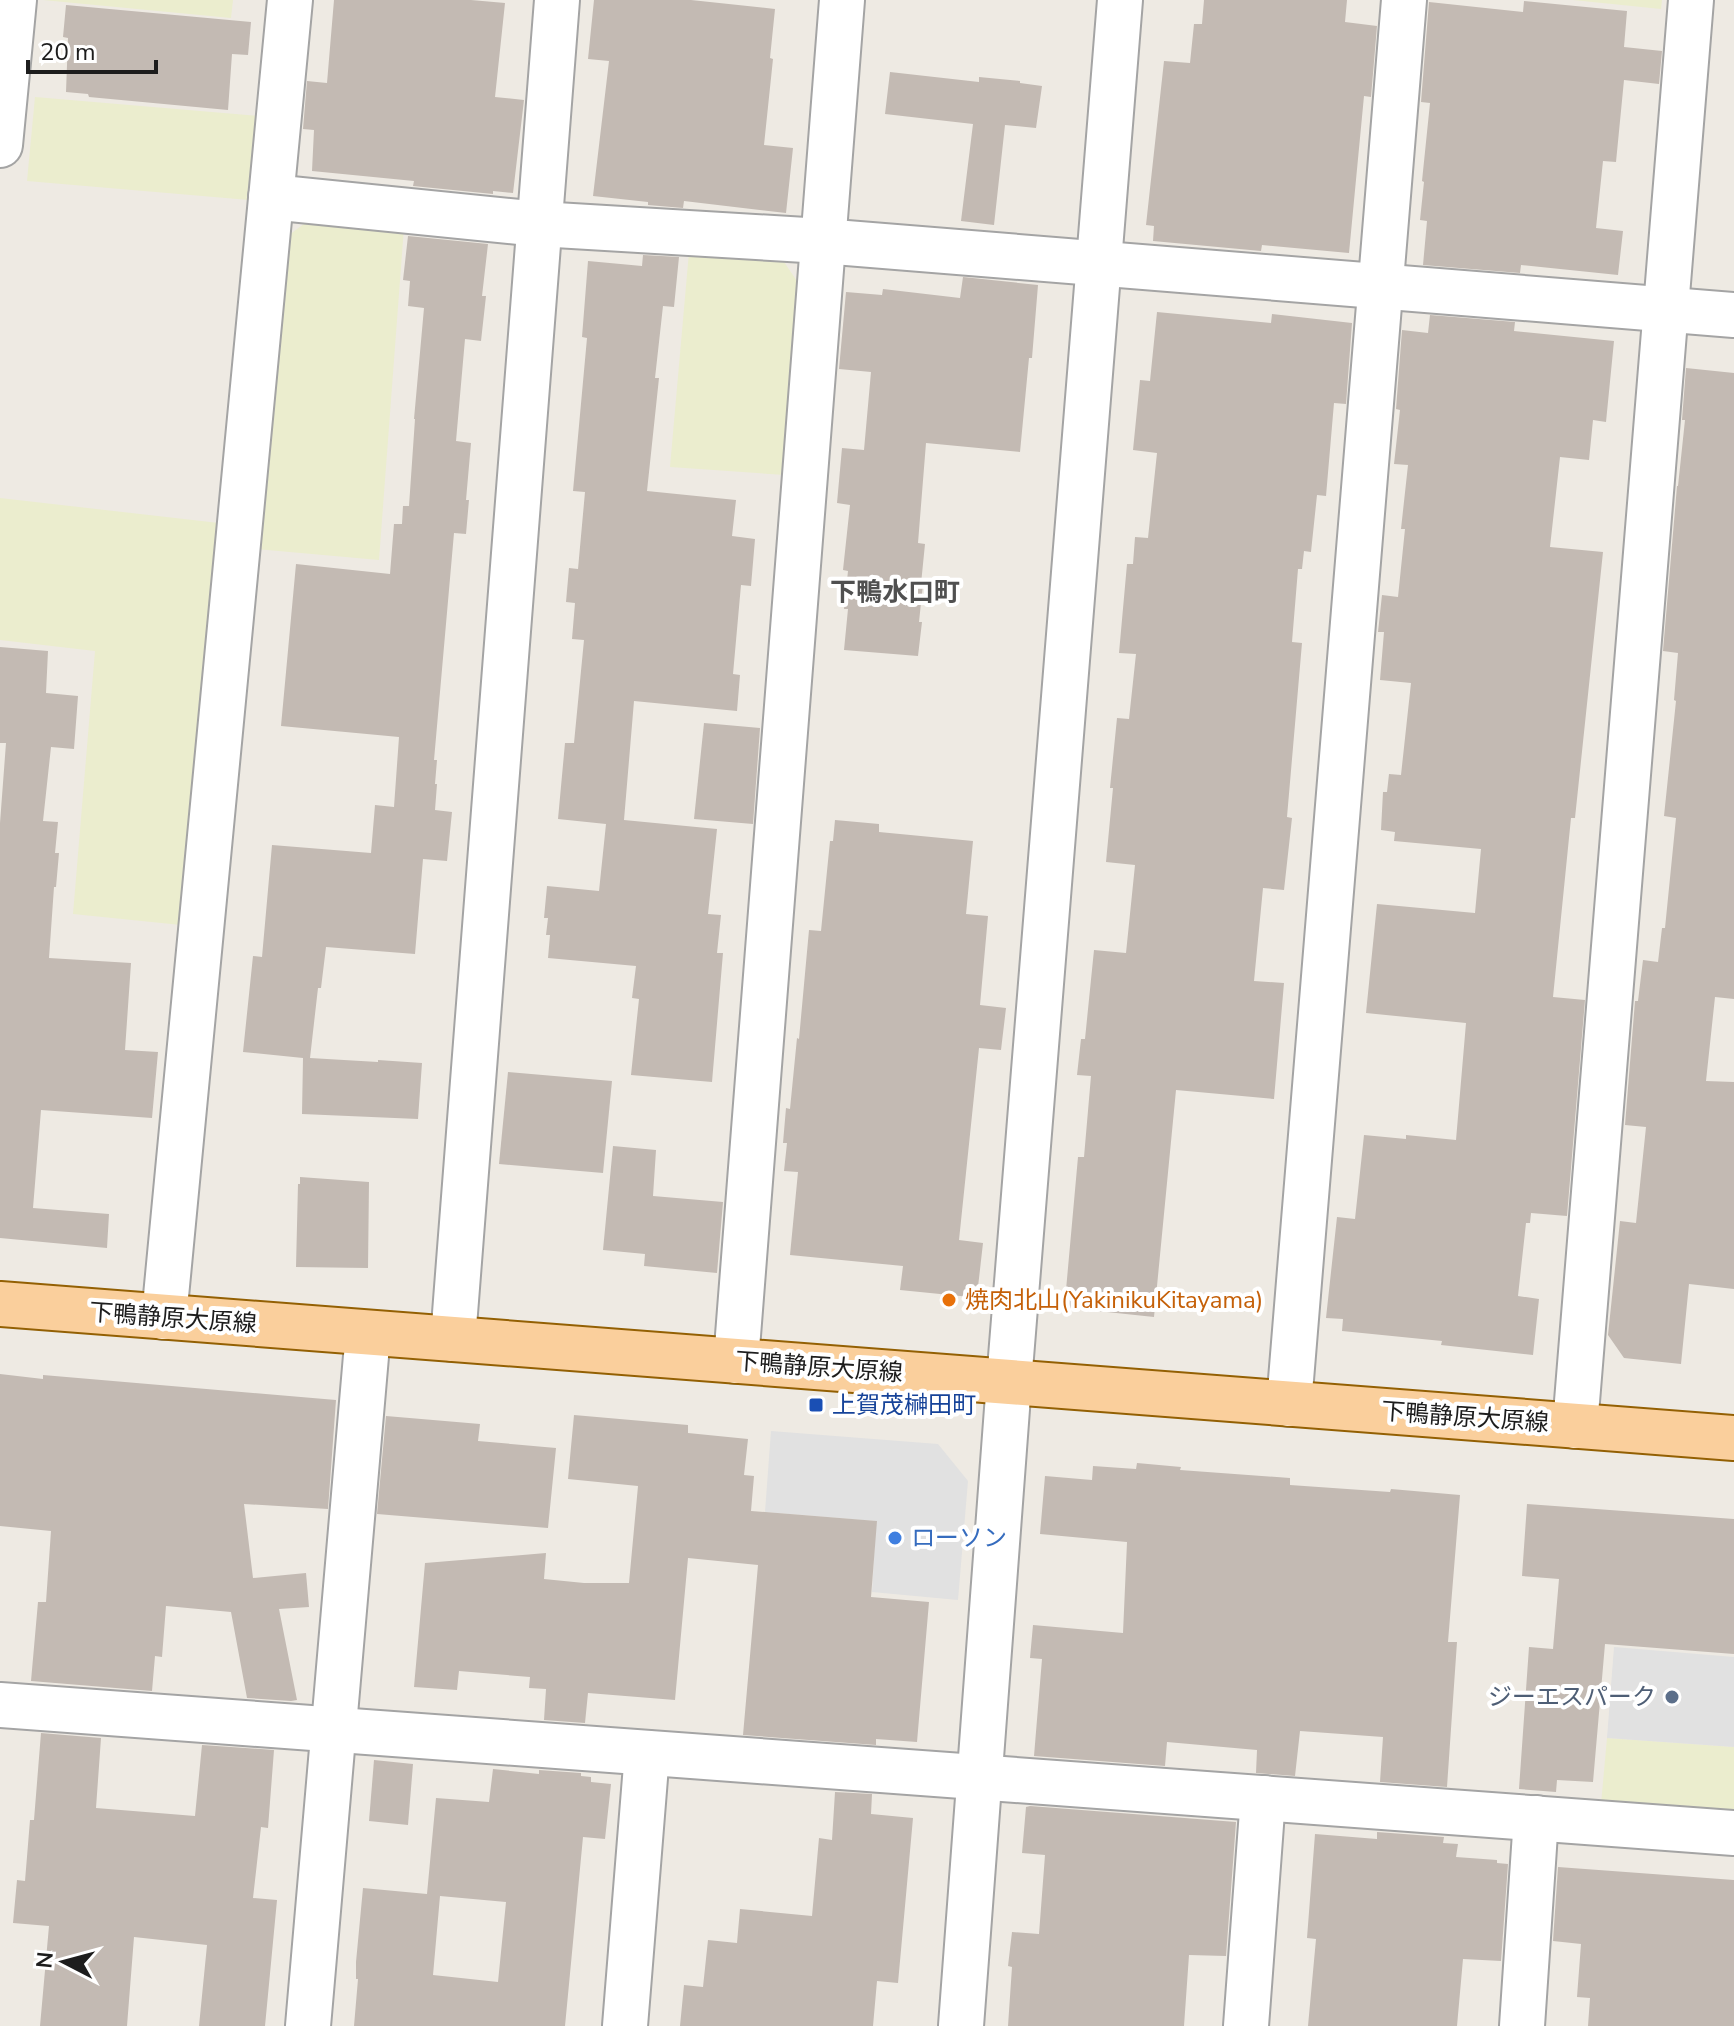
<svg xmlns="http://www.w3.org/2000/svg" width="1734" height="2026" viewBox="0 0 1734 2026" font-family="'Nunito Sans','Noto Sans JP',sans-serif">
<style>
.farmland{fill:#ebedce}
.parking{fill:#e1e1e1}
.building{fill:#c3bab3;fill-rule:evenodd}
.lines{fill:none;stroke-linecap:round;stroke-linejoin:round}
.minor-casing{stroke:#a4a4a4;stroke-width:48}
.major-casing{stroke:#936003;stroke-width:48}
.minor{stroke:#fff;stroke-width:44}
.major{stroke:#facf9c;stroke-width:44}
.food-dot{fill:#e8710a;stroke:#fff;stroke-width:3}
.transit-dot{fill:#1a4fb4;stroke:#fff;stroke-width:3}
.shop-dot{fill:#3f7fe0;stroke:#fff;stroke-width:3}
.service-dot{fill:#5c6f8a;stroke:#fff;stroke-width:3}
.labels{text-anchor:middle;dominant-baseline:central;stroke-width:8;stroke-linejoin:round;paint-order:stroke}
.food-label{font-size:24px;fill:#c56008;stroke:#fff;text-anchor:start}
.street-label{font-size:24px;fill:#1d1d1d;stroke:#fff}
.transit-label{font-size:24px;fill:#164399;stroke:#fff;text-anchor:start}
.shop-label{font-size:24px;fill:#366cbe;stroke:#fff;text-anchor:start}
.service-label{font-size:24px;fill:#4e5e75;stroke:#fff;text-anchor:end}
.neighbourhood-label{font-size:26px;font-weight:bold;fill:#505050;stroke:#fff}
</style>
<rect width="100%" height="100%" fill="#eeeae3"/>
<!-- farmland -->
<g class="farmland">
<path d="M43,0H233L231,18Z"/>
<path d="M1573,0H1662L1661,9Z"/>
<path d="M35,97L258,116L249,200L27,181Z"/>
<path d="M312,218L404,227L379,560L256,549L289,235Z"/>
<path d="M689,252L780,256L801,287L785,475L670,467Z"/>
<path d="M0,498L219,523L181,925L73,914L95,651L0,640Z"/>
<path d="M1607,1738L1734,1747V1814L1601,1804Z"/>
</g>
<!-- parking -->
<g class="parking">
<path d="M771,1431L938,1444L968,1481L958,1600L872,1592L876,1521L765,1512Z"/>
<path d="M1614,1647L1734,1657V1747L1607,1738Z"/>
</g>
<!-- building -->
<g class="building">
<path d="M334,0H471L505,3L495,97L524,100L513,193L493,191V194L413,186L414,181L312,171L314,130L303,129L307,81L327,83Z"/>
<path d="M594,0H691L775,9L770,58L773,59L764,145L793,148L786,213L684,201L683,208L648,205V202L593,196L609,61L588,59Z"/>
<path d="M1204,0H1347L1345,22L1377,26L1371,97L1364,96L1349,253L1262,245L1261,251L1153,241L1154,226L1146,225L1164,61L1190,63L1194,24H1202Z"/>
<path d="M1524,1L1627,11L1624,47L1662,51L1659,84L1624,80L1616,162L1603,161L1596,228L1623,231L1618,275L1521,265L1520,273L1423,265L1427,221L1420,220L1424,182L1422,181L1430,103L1421,102L1429,2L1523,12Z"/>
<path d="M66,5L251,22L248,55L232,54L228,110L89,97L88,94L66,92L68,38L63,37Z"/>
<path d="M890,72L979,82V77L1020,81V83L1042,86L1036,128L1005,125L994,225L961,221L973,124L885,114Z"/>
<path d="M408,236L488,244L482,296H486L481,341L465,339L456,441L471,443L466,500H469L466,534L454,533L434,760H437L435,784H437L435,810L452,812L447,861L423,859L415,954L326,947L321,988H318L310,1058L378,1062V1060L422,1063L418,1119L302,1114L303,1058L243,1052L253,956L262,957L272,845L371,853L375,805L394,807L399,737L281,726L296,564L390,574L394,524H402L403,506H409L415,419H414L424,308L408,306L410,281L403,280Z"/>
<path d="M643,255L679,257L674,307L663,306L655,378H659L647,491L736,500L732,536L755,539L751,586L741,585L733,674L740,675L737,711L634,701L624,820L717,829L708,914L721,915L717,953H723L712,1082L631,1075L639,999L632,998L636,966L548,958L550,935H546L548,918H544L547,886L599,891L606,824L558,819L565,743H574L584,640L572,639L575,603L566,602L569,568L578,569L585,492L573,491L587,338L582,337L588,261L642,266Z"/>
<path d="M963,277L1038,285L1032,358H1029L1020,452L926,443L918,543L925,544L921,584H923L919,622H922L918,656L844,650L848,609H844L848,571L843,570L850,505L837,503L842,448L864,450L871,372L839,369L846,292L882,295L883,289L960,298Z"/>
<path d="M1157,312L1271,323L1272,314L1352,323L1346,404L1334,403L1326,496L1317,495L1311,552L1304,551L1302,569H1298L1292,642L1302,643L1287,817L1292,818L1284,890L1263,888L1254,981L1284,983L1274,1099L1176,1090L1154,1317L1069,1308L1071,1290H1066L1078,1157H1084L1091,1076L1077,1075L1081,1039H1085L1094,950L1126,953L1135,865L1106,862L1113,788H1110L1117,718L1129,719L1136,654L1119,653L1127,564H1133L1135,537L1148,538L1157,453L1133,450L1140,380L1150,381Z"/>
<path d="M1430,315L1515,322L1514,331L1614,341L1606,422L1593,420L1589,460L1560,457L1550,547L1603,552L1575,818H1571L1553,997L1585,1000L1567,1216L1531,1213L1530,1223H1526L1518,1296L1539,1299L1533,1355L1441,1345L1442,1341L1342,1331L1343,1319L1326,1318L1337,1217L1355,1219L1364,1135L1406,1139V1135L1456,1140L1466,1023L1366,1013L1377,904L1475,913L1481,849L1394,841L1395,832L1381,830L1383,792H1387L1389,774L1401,775L1411,683L1380,680L1384,632H1378L1382,595L1398,597L1405,529H1401L1408,465L1394,464L1400,410L1396,409L1402,330L1428,333Z"/>
<path d="M1686,368L1734,373V999L1715,997L1706,1081L1734,1082V1289L1689,1284L1681,1364L1624,1358L1608,1335L1620,1221L1636,1223L1646,1127L1625,1125L1635,1001H1638L1643,960L1658,962L1662,928H1665L1676,818L1664,816L1676,701L1674,700L1678,653L1663,651L1677,486H1678L1685,420H1682Z"/>
<path d="M0,647L48,651L46,693L78,696L74,749L51,747L43,821L58,822L55,853H59L56,887H54L49,958L131,963L125,1050L158,1052L152,1118L41,1110L33,1208L109,1214L107,1248L0,1238V823L6,743H0Z"/>
<path d="M704,723L760,728L753,824L694,819Z"/>
<path d="M835,820L879,824V832L973,841L966,914L988,916L980,1005L1006,1008L1001,1050L979,1048L959,1240L983,1243L978,1287L971,1286L970,1297L900,1290L903,1266L790,1255L798,1172L784,1171L787,1143H783L786,1108L790,1109L797,1038L799,1039L809,930L821,931L830,841H833Z"/>
<path d="M508,1072L612,1081L603,1173L499,1164Z"/>
<path d="M613,1146L656,1150L653,1196L723,1202L717,1273L644,1266L645,1254L603,1250Z"/>
<path d="M300,1177L369,1182L368,1268L296,1267L298,1184H300Z"/>
<path d="M0,1374L43,1379V1375L336,1400L328,1509L244,1504L253,1578L306,1573L309,1607L279,1609L297,1700L291,1701L247,1698L231,1612L166,1606L162,1657L155,1656L152,1691L31,1681L38,1602H46L51,1531L0,1526Z"/>
<path d="M574,1415L688,1425V1433L748,1439L744,1475L754,1476L751,1511L877,1521L871,1597L929,1602L917,1742L876,1739V1745L743,1735L758,1565L688,1558L675,1700L588,1693L585,1723L544,1720L546,1689L529,1688L530,1677L459,1671L457,1690L414,1687L425,1563L546,1553L544,1579L584,1583H629L638,1486L568,1479Z"/>
<path d="M386,1416L480,1424L478,1441L556,1448L548,1528L377,1514Z"/>
<path d="M1137,1463L1181,1467L1180,1470L1290,1478V1485L1390,1492L1391,1489L1460,1495L1448,1642H1457L1447,1787L1380,1782L1383,1737L1300,1731L1295,1776L1256,1773L1257,1750L1167,1742L1165,1766L1034,1756L1042,1659L1030,1658L1033,1625L1123,1633L1127,1542L1040,1534L1045,1476L1092,1480L1093,1466L1136,1469Z"/>
<path d="M1527,1504L1734,1519V1654L1605,1644L1593,1782L1557,1780L1556,1792L1519,1789L1529,1647L1553,1649L1559,1579L1522,1576Z"/>
<path d="M41,1733L101,1738L96,1808L195,1816L202,1745L274,1750L268,1828L261,1827L253,1898L277,1900L265,2026H199L207,1945L134,1937L127,2026H40L49,1926L13,1923L17,1880L25,1881L30,1820H34Z"/>
<path d="M374,1760L413,1764L408,1825L369,1821Z"/>
<path d="M493,1769L539,1774V1770L581,1773V1776L591,1777V1782L611,1784L605,1839L583,1837L565,2026H354L358,1979H356V1962L363,1888L427,1894L436,1798L489,1802ZM440,1896L506,1902L498,1982L433,1975Z"/>
<path d="M835,1792L872,1794L871,1814L913,1818L898,1983L877,1981L873,2026H680L684,1985L703,1987L708,1940L737,1943L740,1909L812,1916L819,1838L832,1840Z"/>
<path d="M1030,1806L1236,1822L1226,1956L1189,1955L1184,2026H1008L1012,1967L1008,1966L1012,1932L1039,1934L1045,1855L1022,1853L1026,1807Z"/>
<path d="M1377,1832L1444,1837L1443,1843L1458,1844L1456,1857L1497,1860V1863L1508,1864L1501,1961L1463,1959L1457,2026H1308L1316,1939L1307,1938L1315,1834L1377,1839Z"/>
<path d="M1558,1867L1734,1880V2026H1588L1590,1998L1577,1997L1581,1944L1553,1941Z"/>
</g>
<g class="lines">
<defs>
<g id="minor">
<path d="M0,145L14,0"/>
<path d="M271,197L539,224L822,241L1734,315"/>
<path d="M164,1317L290,0"/>
<path d="M453,1339L557,0"/>
<path d="M736,1361L842,0"/>
<path d="M1289,1404L1404,0"/>
<path d="M1575,1426L1691,0"/>
<path d="M0,1705L1734,1833"/>
<path d="M308,2026L368,1333"/>
<path d="M625,2026L647,1753"/>
<path d="M961,2026L1009,1382L1120,0"/>
<path d="M1246,2026L1263,1798"/>
<path d="M1522,2026L1536,1818"/>
</g>
<path id="major" d="M0,1304L1734,1438"/>
</defs>
<!-- minor casing -->
<use href="#minor" class="minor-casing"/>
<!-- major casing -->
<use href="#major" class="major-casing"/>
<!-- minor -->
<use href="#minor" class="minor"/>
<!-- major -->
<use href="#major" class="major"/>
</g>
<!-- markers -->
<circle class="food-dot" cx="949" cy="1300" r="8"/>
<rect class="transit-dot" x="808" y="1397" width="16" height="16" rx="4"/>
<circle class="shop-dot" cx="895" cy="1538" r="8"/>
<circle class="service-dot" cx="1672" cy="1697" r="8"/>
<g class="labels">
<!-- food labels -->
<g class="food-label">
<text x="965" y="1300">焼肉北山(YakinikuKitayama)</text>
</g>
<!-- street labels -->
<g class="street-label">
<text transform="translate(173 1318) rotate(4)">下鴨静原大原線</text>
<text transform="translate(819 1367) rotate(4)">下鴨静原大原線</text>
<text transform="translate(1465 1417) rotate(4)">下鴨静原大原線</text>
</g>
<!-- transit labels -->
<g class="transit-label">
<text x="832" y="1405">上賀茂榊田町</text>
</g>
<!-- shop labels -->
<g class="shop-label">
<text x="911" y="1538">ローソン</text>
</g>
<!-- service labels -->
<g class="service-label">
<text x="1656" y="1697">ジーエスパーク</text>
</g>
<!-- neighbourhood labels -->
<g class="neighbourhood-label">
<text x="895" y="592">下鴨水口町</text>
</g>
</g>
<!-- north arrow -->
<g transform="translate(64 1962) rotate(276)" stroke="#ffffff" stroke-width="6" paint-order="stroke">
<path d="M0-6L14 30L0 20L-14 30Z" fill="#1d1d1d"/>
<text y="-12" font-size="22" font-weight="bold" text-anchor="middle" fill="#1d1d1d">N</text>
</g>
<!-- scale -->
<path d="M28 60v12h128v-12" fill="none" stroke="#1d1d1d" stroke-width="4"/>
<text x="40" y="60" font-size="24" fill="#1d1d1d" stroke="#ffffff" stroke-width="6" paint-order="stroke">20 m</text>
</svg>
